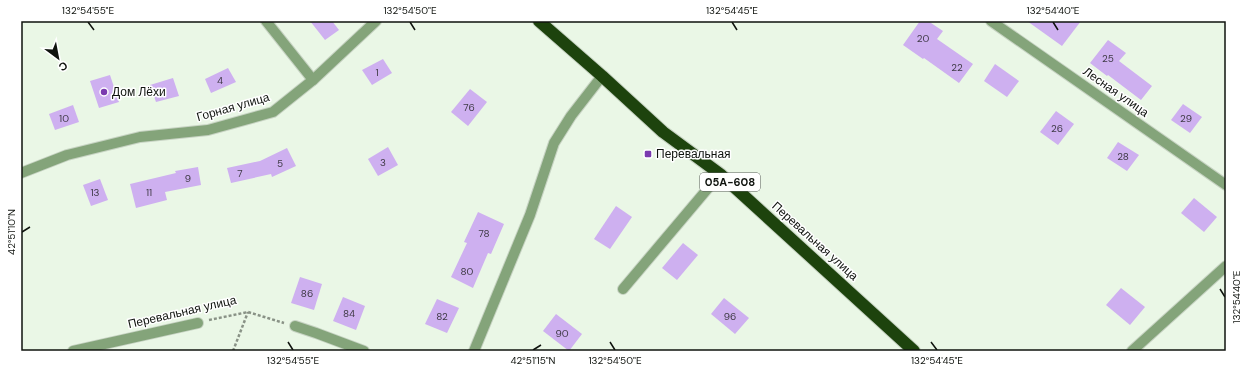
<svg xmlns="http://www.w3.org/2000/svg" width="1247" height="372" viewBox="0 0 1247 372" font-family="'DM Sans',sans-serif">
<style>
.building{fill:#ceb0f0}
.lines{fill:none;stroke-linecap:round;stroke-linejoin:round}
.minor-casing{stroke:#c7d3c3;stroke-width:12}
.highway-casing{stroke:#c7d3c3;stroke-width:14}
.path{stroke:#899286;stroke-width:2.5;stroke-dasharray:3 2;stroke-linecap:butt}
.minor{stroke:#84a47a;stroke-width:10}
.highway{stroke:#1d430d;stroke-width:12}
.ticks{fill:none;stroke:#0f130e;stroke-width:1.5}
.poi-dot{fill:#7a3aaf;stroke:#fff;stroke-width:1.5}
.labels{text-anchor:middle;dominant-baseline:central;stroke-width:3;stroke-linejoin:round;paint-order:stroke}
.number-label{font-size:10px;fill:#3f3a46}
.shield{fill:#fff;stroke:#575a56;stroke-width:1}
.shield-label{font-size:11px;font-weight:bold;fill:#0f130e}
.poi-label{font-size:12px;fill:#0f130e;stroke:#fff;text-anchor:start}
.street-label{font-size:12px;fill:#0f130e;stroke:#fff}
.neatline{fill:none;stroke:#0f130e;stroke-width:1.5}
.ticks-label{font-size:10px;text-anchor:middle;fill:#0f130e}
</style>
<rect width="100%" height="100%" fill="#eaf7e6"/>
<!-- building -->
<g class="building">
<path d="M310,21H332L339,30L325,40Z"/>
<path d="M920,21H928L943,31L937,39L973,64L959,83L924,58L923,59L903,45Z"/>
<path d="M1027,21H1081L1062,46Z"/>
<path d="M1108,40L1126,53L1119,61L1152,86L1141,100L1108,75L1107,76L1090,63Z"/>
<path d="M383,59L392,73L372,85L362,70Z"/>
<path d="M995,64L1019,81L1007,97L984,81Z"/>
<path d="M228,68L236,82L211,93L205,79Z"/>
<path d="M110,75L119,102L99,108L90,81Z"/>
<path d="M173,78L179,96L156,102L150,85Z"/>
<path d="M470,89L487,102L468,126L451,112Z"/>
<path d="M1183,104L1202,117L1190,133L1171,120Z"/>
<path d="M73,105L79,122L55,130L49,114Z"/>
<path d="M1056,111L1074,124L1058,145L1040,132Z"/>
<path d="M1118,142L1139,155L1127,171L1107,158Z"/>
<path d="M388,147L398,165L378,176L368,159Z"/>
<path d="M287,148L296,166L272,177L271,174L231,183L227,168L260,161Z"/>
<path d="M198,167L201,185L165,192L167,200L136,208L130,184L176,173L175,171Z"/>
<path d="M100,179L108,200L91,206L83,185Z"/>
<path d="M1194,198L1217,217L1204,232L1181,213Z"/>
<path d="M616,206L632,217L610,249L594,239Z"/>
<path d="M478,212L504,224L491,254L488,253L473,288L451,277L467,243L464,242Z"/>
<path d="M683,243L698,255L677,280L662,268Z"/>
<path d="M300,277L322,284L314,310L291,303Z"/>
<path d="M1121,288L1145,307L1130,325L1106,305Z"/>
<path d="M343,297L365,306L356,330L333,321Z"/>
<path d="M724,298L749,318L735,334L711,314Z"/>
<path d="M437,299L459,308L447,333L425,324Z"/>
<path d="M556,314L582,334L569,351L543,331Z"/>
</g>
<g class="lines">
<defs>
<g id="minor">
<path d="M266,21L313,80"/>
<path d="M991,21L1226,185"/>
<path d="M21,173L67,155L140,137L208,130L273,112L313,80L376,21"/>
<path d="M623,289L720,174"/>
<path d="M295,326L316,333L364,351"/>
<path d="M73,351L198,323"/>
<path d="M474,351L530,215L554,143L571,116L602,76"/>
<path d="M1132,351L1226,266"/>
</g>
<path id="highway" d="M539,21L602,76L663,132L720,174L914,351"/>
</defs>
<!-- minor casing -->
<use href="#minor" class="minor-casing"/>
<!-- highway casing -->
<use href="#highway" class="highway-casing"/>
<!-- path -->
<g class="path">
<path d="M209,320L248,312L284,323"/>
<path d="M233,351L248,312"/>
</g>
<!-- minor -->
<use href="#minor" class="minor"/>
<!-- highway -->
<use href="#highway" class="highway"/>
</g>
<!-- ticks -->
<path class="ticks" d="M88,22L94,30M410,22L415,30M732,22L737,30M1053,22L1058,30M22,232L30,227M1220,289L1225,297M288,342L293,350M610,342L615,350M931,342L937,350M533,350L541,345"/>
<!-- markers -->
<g class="poi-dot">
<circle cx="104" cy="92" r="4"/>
<rect x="644" y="150" width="8" height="8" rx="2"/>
</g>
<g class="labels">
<!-- number labels -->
<g class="number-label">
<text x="923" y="38">20</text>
<text x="1108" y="58">25</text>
<text x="957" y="67">22</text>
<text x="377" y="72">1</text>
<text x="220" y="80">4</text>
<text x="469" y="107">76</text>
<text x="64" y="118">10</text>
<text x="1186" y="118">29</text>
<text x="1057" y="128">26</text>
<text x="1123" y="156">28</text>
<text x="383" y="162">3</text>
<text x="280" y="163">5</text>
<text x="240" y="173">7</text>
<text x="188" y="178">9</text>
<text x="95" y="192">13</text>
<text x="149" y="192">11</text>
<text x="484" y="233">78</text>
<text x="467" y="271">80</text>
<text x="307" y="293">86</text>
<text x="349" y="313">84</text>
<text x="442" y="316">82</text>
<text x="730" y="316">96</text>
<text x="562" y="333">90</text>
</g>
<!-- shield labels -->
<rect class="shield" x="700" y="173" width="60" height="18" rx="3"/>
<g class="shield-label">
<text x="730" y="182">05А-608</text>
</g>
<!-- poi labels -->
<g class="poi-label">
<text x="112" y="92">Дом Лёхи</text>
<text x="656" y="154">Перевальная</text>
</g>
<!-- street labels -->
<g class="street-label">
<text transform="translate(1116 92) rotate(35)">Лесная улица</text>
<text transform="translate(233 107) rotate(-16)">Горная улица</text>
<text transform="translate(815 241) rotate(42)">Перевальная улица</text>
<text transform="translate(182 312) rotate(-13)">Перевальная улица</text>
</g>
</g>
<!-- border -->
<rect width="1247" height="372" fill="none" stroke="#ffffff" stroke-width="44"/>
<!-- north arrow -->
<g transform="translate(58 58) rotate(148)" stroke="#ffffff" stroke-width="3" paint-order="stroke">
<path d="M0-3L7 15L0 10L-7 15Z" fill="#0f130e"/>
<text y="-6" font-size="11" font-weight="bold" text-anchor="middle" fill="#0f130e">С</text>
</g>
<rect x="22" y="22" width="1203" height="328" class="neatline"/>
<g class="ticks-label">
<text x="88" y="14">132°54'55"E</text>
<text x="410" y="14">132°54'50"E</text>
<text x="732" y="14">132°54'45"E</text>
<text x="1053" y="14">132°54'40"E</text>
<text transform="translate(11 232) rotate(-90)" y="4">42°51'10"N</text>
<text transform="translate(1236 297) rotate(-90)" y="4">132°54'40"E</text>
<text x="293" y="364">132°54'55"E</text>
<text x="533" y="364">42°51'15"N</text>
<text x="615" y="364">132°54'50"E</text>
<text x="937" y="364">132°54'45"E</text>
</g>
</svg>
